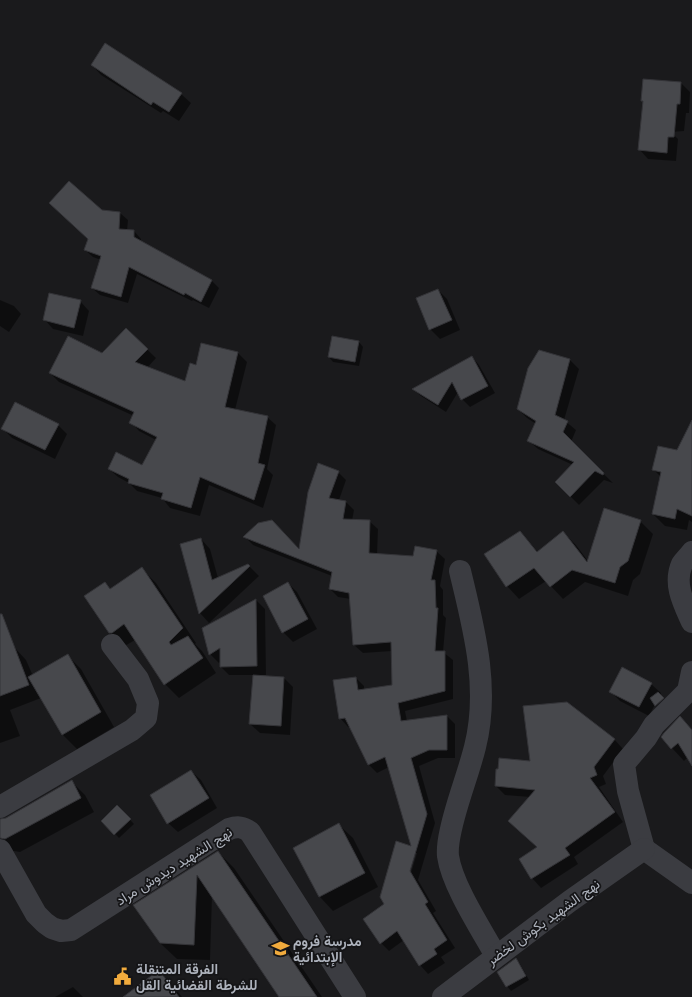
<svg xmlns="http://www.w3.org/2000/svg" width="692" height="997" viewBox="0 0 692 997" font-family="Arial,Vazirmatn,sans-serif">
<style>
.shadow{fill:#0007;fill-rule:evenodd}
.building{fill:#47484c;stroke:#343438}
.lines{fill:none;stroke-linecap:round;stroke-linejoin:round}
.street{stroke:#3b3c41;stroke-width:22}
.labels{text-anchor:middle;dominant-baseline:central;stroke-width:3.5;stroke-linejoin:round;paint-order:stroke}
.street-label{font-size:14px;fill:#adb2bc;stroke:#151517}
.poi-label{font-size:14px;font-weight:bold;fill:#adb2bc;stroke:#151517;text-anchor:start}
</style>
<rect width="100%" height="100%" fill="#1a1a1c"/>
<!-- shadow -->
<g class="shadow">
<path d="M92,65L181,94L191,103L179,121L163,111L161,113L101,75Z"/>
<path d="M681,83L690,92L689,113H686L684,131L671,132L678,139L676,161L648,159L639,149L643,102L642,101Z"/>
<path d="M101,211L120,213L128,220L127,231H134L141,239V242L212,281L219,288L209,308L193,300L192,301L137,274L128,303L100,295L92,288L101,260L93,257L85,250Z"/>
<path d="M438,290L447,299L460,330L440,339L430,329Z"/>
<path d="M0,300L14,306L21,314L9,332L0,326Z"/>
<path d="M80,301L89,311L83,336L53,329L44,319Z"/>
<path d="M126,329L156,358L147,368L186,383L197,366L202,345L238,353L247,362L235,410L267,417L276,425L267,469L273,475L263,508L209,485L200,516L170,508L162,498L137,491L129,483L118,477L109,469L143,466L156,440L139,431L131,422L134,416L59,382L50,373L102,354Z"/>
<path d="M359,342L363,347L359,366L333,362L329,357Z"/>
<path d="M539,351L570,360L579,369L564,420L576,430L571,442L613,483L604,480L579,505L556,482L573,465L538,449L529,441L536,424L527,418L518,409Z"/>
<path d="M472,357L479,365L495,393L470,407L462,399L458,392L446,412L421,396L413,389Z"/>
<path d="M692,422V522L689,520L687,530L665,526L653,514L661,477L654,470L677,451Z"/>
<path d="M58,425L67,434L55,459L12,438L3,429Z"/>
<path d="M338,472L346,480L339,500L346,502L354,510L352,521H369L378,529L377,555L414,557L436,551L445,559L440,586L443,590V615L446,618L443,652L453,660V699L405,711L407,721L447,716L455,724V758H438L419,766L435,823L418,880L436,911L433,913L455,948L441,957L445,963L428,974L420,965L404,940L389,951L381,943L385,904L412,848L389,767L377,773L369,765L351,726L348,727L340,718L356,678L364,686V690L393,686L392,651L363,653L354,645L351,599L338,597L330,589L332,576L253,545L245,537L299,550ZM415,853H417L410,876H408Z"/>
<path d="M640,521L653,534L640,574L633,580L628,596L585,582L563,599L546,581L519,599L507,586L520,532L538,552L563,532L576,545L588,561Z"/>
<path d="M201,539L210,549L218,578L248,565L259,576L209,623L200,613Z"/>
<path d="M142,569L156,583L196,643L195,644L202,651L216,673L179,698L165,684L135,640L123,647L109,633L105,583L111,590Z"/>
<path d="M288,583L297,592L317,629L293,642L283,632Z"/>
<path d="M256,600L265,609L266,675H258V676L284,678L293,687L290,735L260,733L250,724L254,675H229L221,667V661L219,663L210,654L204,629Z"/>
<path d="M14,647L26,660L33,676L68,656L81,669L114,727L77,749L63,735L41,698L10,710L20,736L0,743V652Z"/>
<path d="M651,684L661,693L649,716L620,701L611,692Z"/>
<path d="M681,718L692,730V764L688,757L684,761L672,748Z"/>
<path d="M614,739L623,749L603,776L606,784L599,787L623,822L574,857L578,864L541,888L532,878L538,848L530,797L505,795L496,786L531,762Z"/>
<path d="M191,771L201,780L217,808L178,832L168,823Z"/>
<path d="M71,781L85,795L94,812L20,852L14,851L6,854L0,848V820L7,819Z"/>
<path d="M117,806L134,824L119,838L103,821Z"/>
<path d="M339,825L353,838L378,887L333,911L320,897L294,849Z"/>
<path d="M218,852L234,868L322,997H280L212,896L210,960L177,959L160,943L135,905Z"/>
<path d="M515,959L520,964L529,980L511,991L507,986Z"/>
<path d="M159,972L173,986L182,997H125Z"/>
<path d="M73,987L83,997H55Z"/>
</g>
<!-- building -->
<g class="building">
<path d="M105,43L182,93L169,112L153,102L151,105L91,65Z"/>
<path d="M643,79L681,82L680,104H677L674,137H668L667,153L638,150L643,101H641Z"/>
<path d="M69,181L102,210L120,212L119,229L134,230V237L212,280L201,302L185,293L184,295L129,267L121,297L91,288L101,256L84,250L88,239L49,203Z"/>
<path d="M438,289L452,320L429,330L416,298Z"/>
<path d="M49,293L81,300L74,328L43,320Z"/>
<path d="M126,328L148,349L135,362L185,381L190,363L196,365L201,343L238,352L225,407L268,416L258,463L265,465L254,500L200,477L191,508L161,499L163,493L128,483L129,479L108,469L116,452L142,465L157,437L129,423L134,412L49,373L68,336L102,353Z"/>
<path d="M332,336L359,341L355,362L328,357Z"/>
<path d="M539,350L570,359L555,415L568,421L563,432L604,473L603,475L595,471L570,497L555,482L574,462L527,441L536,421L517,409L528,368Z"/>
<path d="M472,356L488,386L461,400L452,382L438,405L412,389Z"/>
<path d="M15,402L59,424L45,450L1,429Z"/>
<path d="M692,420V516L677,509L675,519L652,514L661,472L652,470L658,446L677,450Z"/>
<path d="M318,463L339,471L329,498L346,501L343,519L370,520L369,553L413,556L415,546L437,550L431,580H435L436,608H438L435,651H445V691L398,703L401,721L447,715V750H429L411,758L427,814L410,871L428,902L425,904L447,940L434,949L437,954L419,966L397,931L380,944L363,919L384,904L380,897L396,841L411,846L385,757L368,765L345,718L339,719L333,680L356,677L358,690L392,685L391,642L353,645L349,593L329,589L332,572L243,537L258,523L272,520L299,549L308,492Z"/>
<path d="M604,508L641,520L628,561L620,567L615,583L572,570L550,587L534,568L506,587L484,554L520,531L537,552L563,531L587,562Z"/>
<path d="M201,538L212,580L248,564L250,566L199,614L180,544Z"/>
<path d="M142,567L183,628L169,642L171,645L188,636L203,658L164,685L124,624L112,633H109L84,596L105,582L110,589Z"/>
<path d="M288,582L308,619L282,633L263,596Z"/>
<path d="M256,599L257,666L220,667V648L209,655L202,628Z"/>
<path d="M0,614H2L29,685L0,696Z"/>
<path d="M68,654L101,712L62,735L28,677Z"/>
<path d="M622,667L652,683L639,707L609,692Z"/>
<path d="M253,675L284,677L281,726L249,724Z"/>
<path d="M658,692L664,698L655,706L650,698Z"/>
<path d="M567,702L615,739L594,767L597,775L590,778L615,812L565,848L570,855L531,879L519,859L537,847L508,821L535,790L495,786L496,769H498L499,758L530,761L523,706Z"/>
<path d="M680,716L692,730V766L678,743L671,749L661,737L664,733Z"/>
<path d="M191,770L209,798L167,824L150,795Z"/>
<path d="M72,780L81,798L5,839L0,838V819L6,818Z"/>
<path d="M117,805L131,819L114,835L101,821Z"/>
<path d="M339,823L365,873L319,897L293,848Z"/>
<path d="M218,851L317,997H279L197,875L194,945L160,943L133,905Z"/>
<path d="M516,958L526,976L506,987L497,972Z"/>
<path d="M159,970L179,997H123Z"/>
</g>
<g class="lines">
<!-- street -->
<g class="street">
<path d="M692,552C689,556 685,560 682,564C673,584 684,604 692,622"/>
<path d="M460,571C474,629 490,688 475,747C468,775 457,801 451,829C449,838 447,846 448,856C452,885 481,929 496,956"/>
<path d="M0,807L132,730L146,718L148,703L138,679L112,645"/>
<path d="M644,849L628,791L624,764L646,738L654,725L688,691L692,672"/>
<path d="M644,849L692,883"/>
<path d="M0,850L36,914L45,923L52,928L61,931L71,930L229,829C238,826 243,827 250,832L355,997"/>
<path d="M443,997L570,901L644,849"/>
</g>
</g>
<!-- icons -->
<defs>
<symbol id="school-bare" viewBox="-9 -9 18 18"><path d="M0-5L7-2L0 1L-7-2ZM-4 1L0 2.5L4 1V4Q0 6-4 4Z" fill="#f1ab3d" stroke="#151517" stroke-width="2.5" paint-order="stroke"/></symbol>
<symbol id="civic-bare" viewBox="-9 -9 18 18"><path d="M-.6-6.5H3V-4.5H.6V-3L4-1V1h2V6H-6V1h2V-1L-.6-3ZM-1.2 2.5V6h2.4V2.5Z" fill="#f1ab3d" stroke="#151517" stroke-width="2.5" paint-order="stroke"/></symbol>
</defs>
<g fill-rule="evenodd">
<use href="#school-bare" x="268" y="936" width="25" height="25"/>
<use href="#civic-bare" x="110" y="964" width="25" height="25"/>
</g>
<g class="labels">
<!-- street labels -->
<g class="street-label">
<text transform="translate(174 866) rotate(-32)">نهج الشهيد ديدوش مراد</text>
<text transform="translate(543 922) rotate(-36)">نهج الشهيد بكوش لخضر</text>
</g>
<!-- poi labels -->
<g class="poi-label">
<text x="293" y="941">مدرسة فروم<tspan x="293" dy="16">الإبتدائية</tspan></text>
<text x="136" y="969">الفرقة المتنقلة<tspan x="136" dy="16">للشرطة القضائية القل</tspan></text>
</g>
</g>
</svg>
